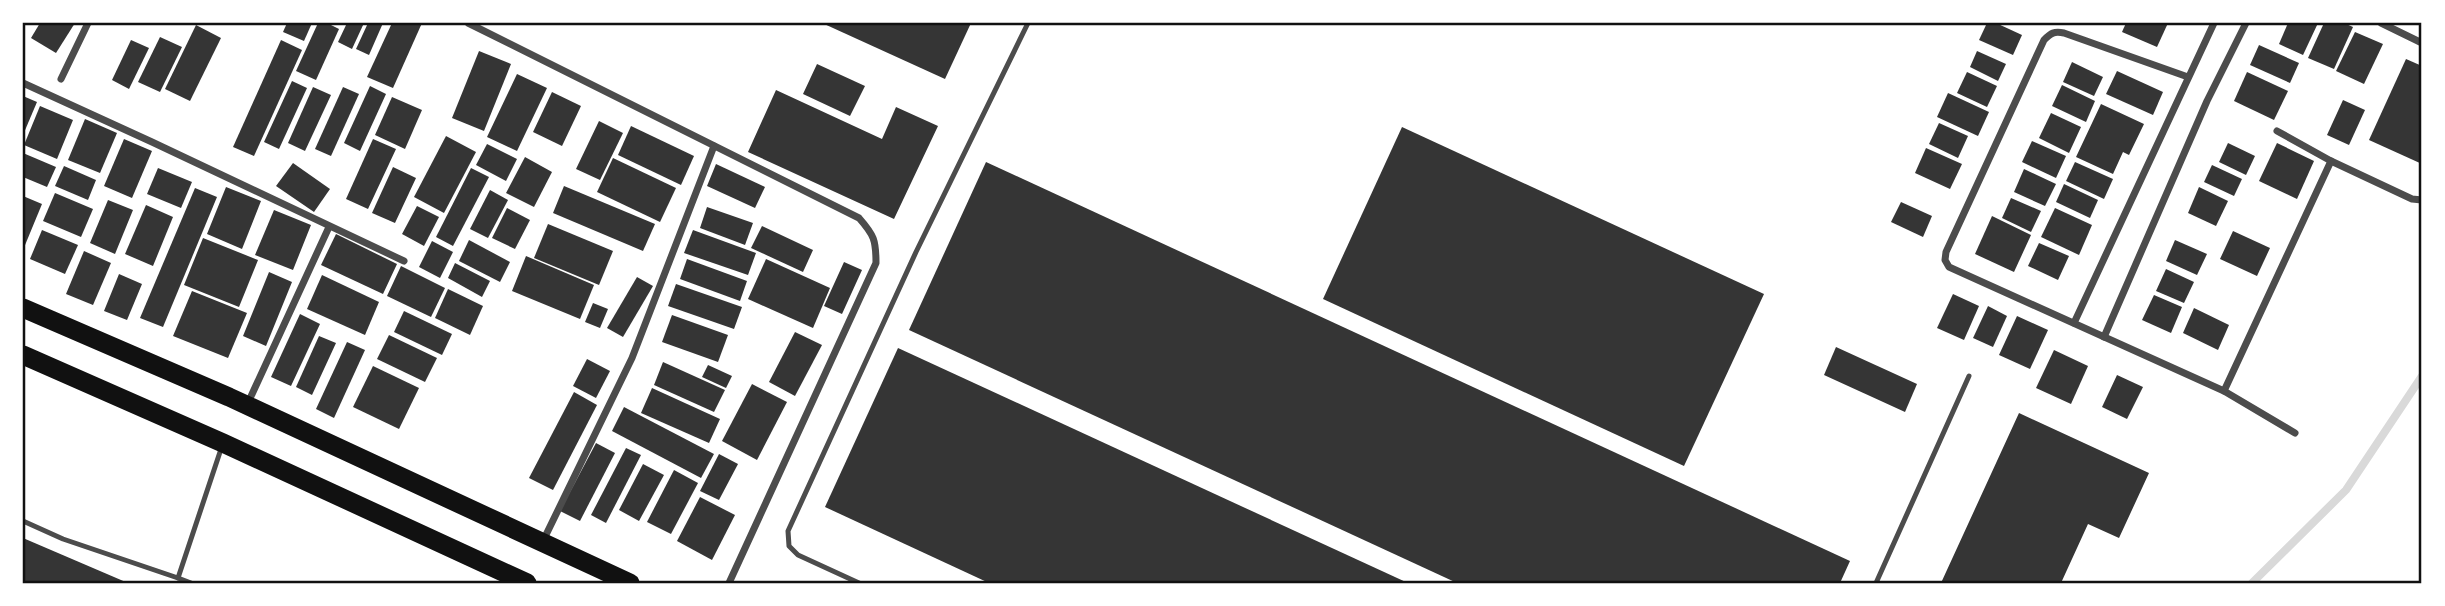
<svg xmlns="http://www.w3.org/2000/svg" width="2445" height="606" viewBox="0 0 2445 606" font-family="Ubuntu,sans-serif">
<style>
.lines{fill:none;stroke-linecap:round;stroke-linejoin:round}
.stream{stroke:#d9d9d9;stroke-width:8}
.building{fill:#353535}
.service{stroke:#4c4c4c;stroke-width:5}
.minor{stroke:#4c4c4c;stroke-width:7}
.trunk{stroke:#111;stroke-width:19}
.neatline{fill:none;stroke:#111;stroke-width:2.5}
</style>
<rect width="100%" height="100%" fill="#fff"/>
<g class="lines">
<!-- stream -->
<path class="stream" d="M2252,583L2346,490L2422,376"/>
</g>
<!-- building -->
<g class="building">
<path d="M40,23H75L56,53L31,38Z"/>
<path d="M287,23H312L304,41L283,32Z"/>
<path d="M318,23H327L339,29L316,80L296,71Z"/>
<path d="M347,23H364L352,49L338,42Z"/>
<path d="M368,23H383L369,55L356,49Z"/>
<path d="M392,23H422L393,88L367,77Z"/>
<path d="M822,23H971L945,79Z"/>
<path d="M1987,23H1996L2022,35L2013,55L1979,40Z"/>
<path d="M2126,23H2168L2157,47L2122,32Z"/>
<path d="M2288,23H2318L2303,55L2279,44Z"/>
<path d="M2324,23H2344L2353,27L2334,69L2308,58Z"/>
<path d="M196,25L221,38L190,101L165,89Z"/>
<path d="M2355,32L2383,44L2364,84L2336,71Z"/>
<path d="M160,37L182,47L160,92L138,82Z"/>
<path d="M131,40L149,48L129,89L112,80Z"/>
<path d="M281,40L302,50L254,156L233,147Z"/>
<path d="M2259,45L2299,63L2290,83L2250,65Z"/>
<path d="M479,51L511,64L484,131L452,118Z"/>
<path d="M1977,51L2006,64L1998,81L1970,67Z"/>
<path d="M2406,59L2422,66V164L2369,140Z"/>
<path d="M2072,62L2103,77L2094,96L2063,82Z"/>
<path d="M817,64L865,86L850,116L803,94Z"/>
<path d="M2117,71L2163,92L2153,115L2106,94Z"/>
<path d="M1967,72L1997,86L1987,107L1957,93Z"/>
<path d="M2247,72L2288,91L2274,120L2234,101Z"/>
<path d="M517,74L547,88L517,151L487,137Z"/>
<path d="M292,81L307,88L279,149L264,142Z"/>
<path d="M2062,85L2095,101L2086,122L2052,106Z"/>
<path d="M370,86L386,94L360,151L344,143Z"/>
<path d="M313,87L331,95L305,151L288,143Z"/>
<path d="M343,87L359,94L331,156L315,149Z"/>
<path d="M776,90L882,139L896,107L938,126L894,219L748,152Z"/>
<path d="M552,92L581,106L562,146L533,132Z"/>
<path d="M1948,93L1989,112L1978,136L1937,117Z"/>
<path d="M23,96L37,102L23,135Z"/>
<path d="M392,97L422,110L405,149L375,135Z"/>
<path d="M2343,100L2365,110L2349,145L2327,135Z"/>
<path d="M2101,104L2144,124L2129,155L2123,152L2113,174L2076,157Z"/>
<path d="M40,106L73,120L57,159L24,145Z"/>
<path d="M2051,113L2081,127L2069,153L2039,138Z"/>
<path d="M85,119L117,133L100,173L68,160Z"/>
<path d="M599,121L623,133L600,180L576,169Z"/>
<path d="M1939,123L1968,136L1958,158L1929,144Z"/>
<path d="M631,126L694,156L681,185L618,155Z"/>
<path d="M1402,127L1764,294L1684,466L1323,299Z"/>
<path d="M446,136L476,152L444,213L414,197Z"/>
<path d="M124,139L152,151L132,198L104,186Z"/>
<path d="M373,139L396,149L368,209L346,199Z"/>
<path d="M2032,141L2066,156L2056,178L2022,162Z"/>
<path d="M2228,143L2255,156L2246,175L2219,162Z"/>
<path d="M2277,143L2314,161L2297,199L2259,181Z"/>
<path d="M487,144L517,159L506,181L476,165Z"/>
<path d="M1926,148L1962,164L1950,189L1915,173Z"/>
<path d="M23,153L56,167L47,187L23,177Z"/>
<path d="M525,157L552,172L534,207L506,193Z"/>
<path d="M613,158L676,188L660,222L597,192Z"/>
<path d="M986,162L1850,561L1840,583H1457L909,330Z"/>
<path d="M2075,162L2113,179L2104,199L2066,181Z"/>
<path d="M293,163L330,189L314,212L276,186Z"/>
<path d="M716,164L765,187L755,208L707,186Z"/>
<path d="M2212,165L2242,179L2234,196L2204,182Z"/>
<path d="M64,166L96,180L88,200L55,186Z"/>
<path d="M393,167L416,178L395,223L372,213Z"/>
<path d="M158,168L192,182L181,208L147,194Z"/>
<path d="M471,168L489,177L453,246L436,237Z"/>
<path d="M2024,169L2056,184L2045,206L2014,192Z"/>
<path d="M2064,184L2098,200L2090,218L2056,202Z"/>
<path d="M564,186L655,224L643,251L553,213Z"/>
<path d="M226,187L261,201L242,249L207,234Z"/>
<path d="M2199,187L2228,201L2216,226L2188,213Z"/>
<path d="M195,188L217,197L163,327L140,318Z"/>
<path d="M490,190L508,200L488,238L470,229Z"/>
<path d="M55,193L93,209L81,237L43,221Z"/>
<path d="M23,196L42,204L23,250Z"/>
<path d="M2011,198L2041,211L2031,232L2002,218Z"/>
<path d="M108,200L133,210L115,254L90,243Z"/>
<path d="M1901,202L1932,216L1923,237L1891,222Z"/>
<path d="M146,205L173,217L153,266L125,254Z"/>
<path d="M417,206L439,217L424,246L402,234Z"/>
<path d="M707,207L753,223L745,245L700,228Z"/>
<path d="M507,208L530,220L515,249L492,238Z"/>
<path d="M2055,208L2092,225L2079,255L2041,237Z"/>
<path d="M274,210L311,225L293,270L255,255Z"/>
<path d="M1992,216L2031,235L2014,272L1975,254Z"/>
<path d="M548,224L613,251L599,285L534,258Z"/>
<path d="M762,226L813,250L803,272L751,248Z"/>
<path d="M42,230L78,245L65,274L30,259Z"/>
<path d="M693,230L756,253L748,275L684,253Z"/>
<path d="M2233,231L2270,248L2257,276L2220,259Z"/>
<path d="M336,234L397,264L383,294L321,265Z"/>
<path d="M203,238L258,260L239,307L184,285Z"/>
<path d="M469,240L510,262L500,282L459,261Z"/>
<path d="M2175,240L2207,254L2197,275L2166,261Z"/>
<path d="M432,241L453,252L440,278L419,267Z"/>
<path d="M2039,243L2069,256L2058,280L2028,266Z"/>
<path d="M84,251L111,263L93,305L66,294Z"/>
<path d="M526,256L594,285L580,319L512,291Z"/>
<path d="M687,259L747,281L740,301L680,279Z"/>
<path d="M766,259L830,288L813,328L748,299Z"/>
<path d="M844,262L862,270L842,314L824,306Z"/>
<path d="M455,263L490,281L482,297L448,278Z"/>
<path d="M401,266L445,288L431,317L387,296Z"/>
<path d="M2166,269L2194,282L2184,303L2156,291Z"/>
<path d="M269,272L292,282L266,346L243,336Z"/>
<path d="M119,274L142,284L127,320L104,311Z"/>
<path d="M322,275L379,302L365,335L307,309Z"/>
<path d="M637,277L653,286L623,337L607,328Z"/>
<path d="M676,284L742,307L734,329L668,306Z"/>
<path d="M448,289L483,306L470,335L435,318Z"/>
<path d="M192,291L247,313L228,358L173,336Z"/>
<path d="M1953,294L1979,306L1964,340L1937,328Z"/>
<path d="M2154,295L2182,307L2171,333L2142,320Z"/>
<path d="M593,303L608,309L600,328L585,322Z"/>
<path d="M1988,306L2007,316L1993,347L1973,338Z"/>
<path d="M2194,308L2229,325L2218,350L2183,333Z"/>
<path d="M404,311L452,334L442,355L394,332Z"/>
<path d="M300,314L320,324L291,386L271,377Z"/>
<path d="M672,315L728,335L718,362L662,342Z"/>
<path d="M2017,316L2048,330L2030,369L1999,355Z"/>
<path d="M795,332L822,345L795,396L769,382Z"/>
<path d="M389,335L437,358L425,382L377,359Z"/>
<path d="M319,336L336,343L312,395L296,387Z"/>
<path d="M347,342L365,350L334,418L316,409Z"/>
<path d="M1836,347L1917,384L1905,412L1824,375Z"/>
<path d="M898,348L1408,583H989L825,507Z"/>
<path d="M2054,350L2088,366L2071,404L2036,388Z"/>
<path d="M587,359L610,371L596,398L573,386Z"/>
<path d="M663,362L725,390L714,412L654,385Z"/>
<path d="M708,365L732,376L726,388L702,377Z"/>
<path d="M373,366L419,388L399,429L353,407Z"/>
<path d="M2117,375L2143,387L2127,419L2102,407Z"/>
<path d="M752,384L787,402L757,460L722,441Z"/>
<path d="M652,388L720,419L709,443L641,413Z"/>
<path d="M574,392L597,405L553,490L529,478Z"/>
<path d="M624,407L714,454L701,478L612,431Z"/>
<path d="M2019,413L2149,473L2119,538L2088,524L2061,583H1941Z"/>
<path d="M596,443L615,453L580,521L560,511Z"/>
<path d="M626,448L641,455L606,523L591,515Z"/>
<path d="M719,454L738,464L719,500L700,491Z"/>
<path d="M643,464L664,475L639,521L619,510Z"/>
<path d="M674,470L698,483L671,534L647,522Z"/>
<path d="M700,497L735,515L712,560L677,541Z"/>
<path d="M23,538L128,583H23Z"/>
</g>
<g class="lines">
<!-- service -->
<g class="service">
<path d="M23,521L63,539L178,578L222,446"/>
<path d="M178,578L191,583"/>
<path d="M859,583L798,555L789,546L788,531L916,252L1028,23"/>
<path d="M1876,583L1969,376"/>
</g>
<!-- minor -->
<g class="minor">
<path d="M468,23L859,218C874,235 876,240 876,263L729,583"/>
<path d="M2381,23L2422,43"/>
<path d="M2188,77L2064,33C2054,31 2051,33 2044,40L1946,252L1945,260L1949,267L2224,391L2295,433"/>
<path d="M61,79L88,23"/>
<path d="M23,83L152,142L404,261"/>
<path d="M2277,131L2331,161L2412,199L2422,200"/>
<path d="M2074,323L2214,23"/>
<path d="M2104,337L2207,101L2246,23"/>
<path d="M2224,391L2331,161"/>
<path d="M247,405L329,227"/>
<path d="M543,541L632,358L714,146"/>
</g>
<!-- trunk -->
<g class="trunk">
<path d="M23,308L229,397L630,583"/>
<path d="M23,355L223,443L527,583"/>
</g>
</g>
<!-- border -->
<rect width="2445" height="606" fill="none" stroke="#ffffff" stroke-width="49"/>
<rect x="24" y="24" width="2396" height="558" class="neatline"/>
</svg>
